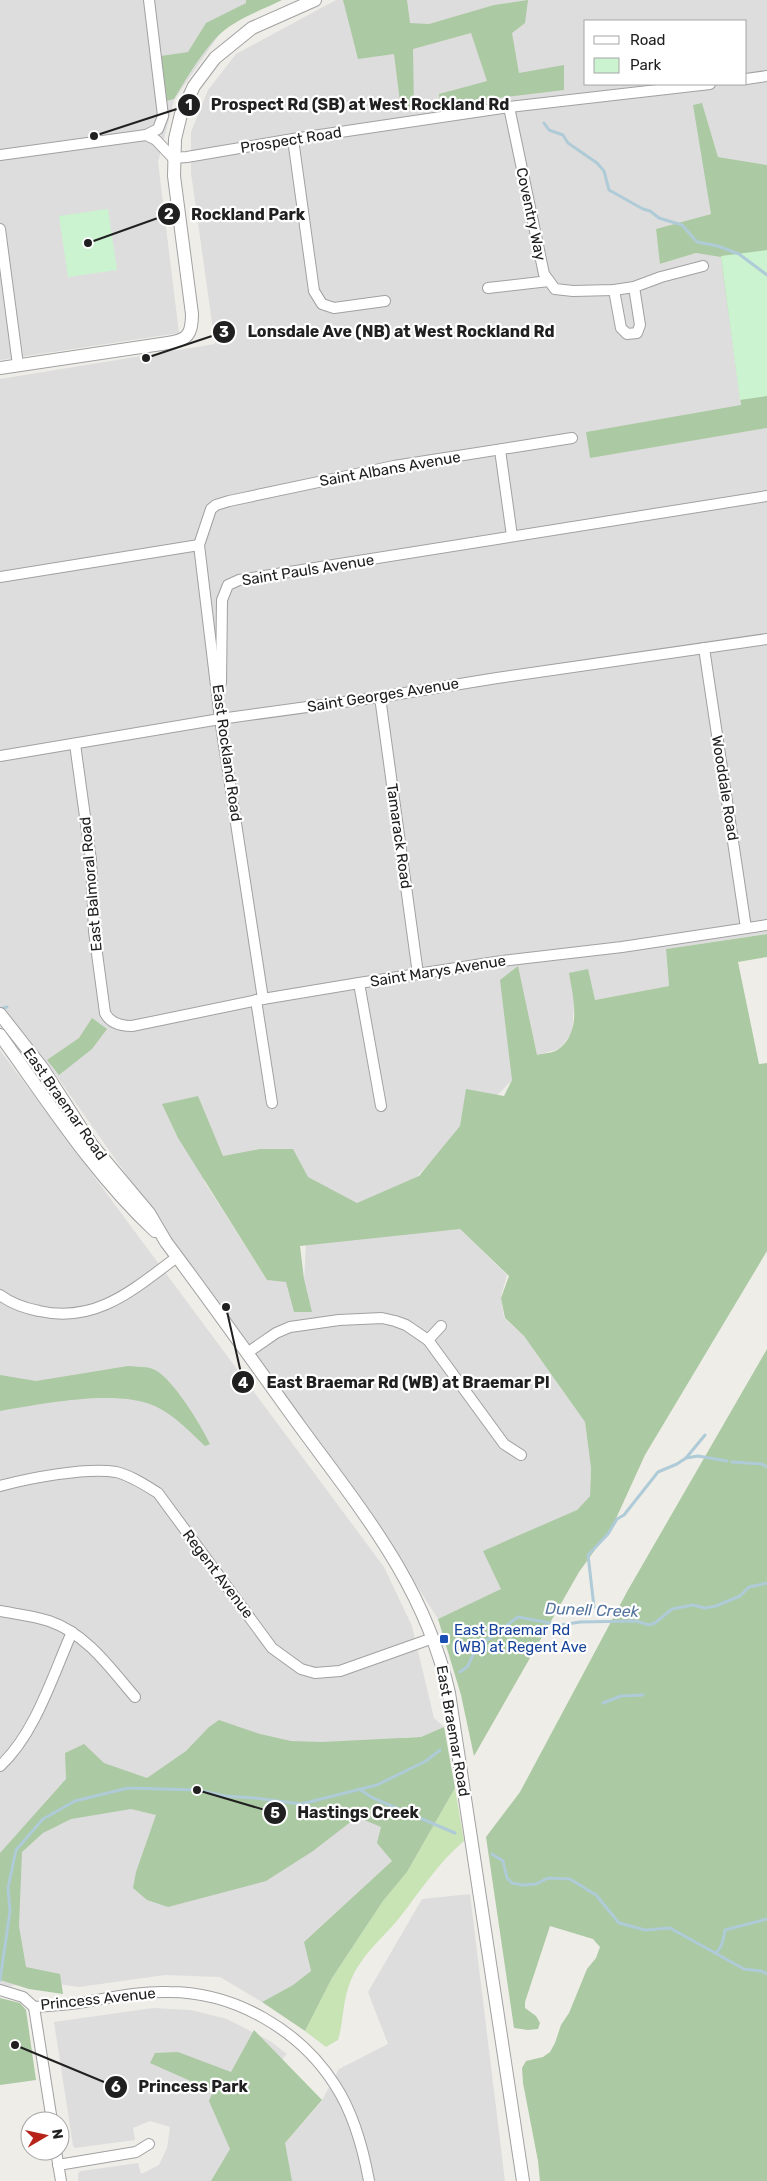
<svg xmlns="http://www.w3.org/2000/svg" width="767" height="2181" viewBox="0 0 767 2181" font-family="Rubik,sans-serif">
<style>
.residential{fill:#dedddd;fill-rule:evenodd}
.grass{fill:#c8e3b4}
.forest{fill:#abc9a2}
.park{fill:#cbf3d0}
.lines{fill:none;stroke-linecap:round;stroke-linejoin:round}
.stream{stroke:#aecbd7;stroke-width:3}
.minor-casing{stroke:#a1a1a1;stroke-width:12}
.tertiary-casing{stroke:#a1a1a1;stroke-width:14}
.minor{stroke:#fff;stroke-width:10}
.tertiary{stroke:#fff;stroke-width:12}
.transit-dot{fill:#1a4fb4;stroke:#fff;stroke-width:2}
.labels{text-anchor:middle;dominant-baseline:central;stroke-width:4.5;stroke-linejoin:round;paint-order:stroke}
.street-label{font-size:15px;fill:#202020;stroke:#fff}
.transit-label{font-size:15px;fill:#164399;stroke:#fff;text-anchor:start}
.water-label{font-size:16px;font-style:italic;fill:#54749d;stroke:#fff}
.leader{fill:none;stroke:#202020;stroke-width:2}
.callout-dot{fill:#202020;stroke:#fff;stroke-width:2}
.mark-label{font-size:15px;text-anchor:middle;font-weight:bold;fill:#fff}
.callout-label{font-size:16px;text-anchor:middle;font-weight:bold;fill:#202020;stroke:#fff;stroke-width:4.5;stroke-linejoin:round;paint-order:stroke}
</style>
<rect width="100%" height="100%" fill="#efede8"/>
<!-- residential -->
<g class="residential">
<path d="M0,0H276L230,19L174,100L158,162L179,333L0,360Z"/>
<path d="M336,0H767V165L718,157L702,104L711,214L656,229L661,264L696,253L721,256L741,406L586,432L590,457L767,428V934L666,949L669,986L574,1004L572,1033L559,1049L537,1055L418,1175L461,1230L507,1275L501,1296L504,1318L524,1336L585,1422L591,1468L590,1496L502,1589L438,1619L415,1583L51,1068L0,1007V379L215,344L191,173V132L208,90L236,54ZM586,21H746V84H586ZM259,1150L309,1190L304,1281L267,1280L204,1181Z"/>
<path d="M0,1050L384,1567L412,1626L434,1718L444,1727L421,1737H404L381,1827L392,1861L304,1942L311,1971L293,1985L262,2002L220,1977L165,1975L79,1987L37,1981L0,1988Z"/>
<path d="M470,1894L505,2181H291L284,2144L321,2102L339,2069L388,2044L368,1992L422,1899Z"/>
<path d="M153,2008L191,2010L227,2019L270,2041L287,2054L249,2095L229,2152L212,2181H78V2173L81,2171L138,2163L141,2174L159,2165L167,2148L170,2127L150,2121L133,2128L135,2140L75,2148L73,2146L54,2022Z"/>
</g>
<!-- grass -->
<path class="grass" d="M455,1788L464,1841C438,1863 421,1890 400,1917C383,1938 362,1954 351,1980C342,2002 344,2020 338,2040L326,2047L305,2031L332,1978L383,1901L407,1872Z"/>
<!-- forest -->
<g class="forest">
<path d="M246,0H282C260,11 232,20 215,39C199,57 186,79 174,99L166,101L161,56L188,52L206,23L246,3Z"/>
<path d="M343,0H407L410,23L429,24L494,5L528,0L525,23L512,33L519,73L564,65V90L440,105L439,94L487,81L471,33L413,49L414,108L401,110L394,54L358,59Z"/>
<path d="M702,103L718,157L767,165V428L590,458L586,432L741,405L721,257L696,253L660,264L656,229L711,214L693,105Z"/>
<path d="M767,934V957L738,962L759,1064L767,1063V1251L645,1455L613,1525L579,1572L474,1756L461,1695L438,1619L501,1589L483,1551L577,1510L590,1496L591,1468L585,1422L524,1336L505,1318L501,1298L509,1276L460,1229L300,1246L304,1279L312,1312H294L286,1282L267,1280L178,1138L162,1104L198,1096L223,1156L260,1149H293L308,1177L357,1203L419,1176L460,1126L466,1089L504,1096L512,1080L500,980L518,966L537,1055C544,1053 555,1053 560,1048C582,1030 573,997 569,973L588,969L595,1000L669,986L666,949Z"/>
<path d="M92,1018L107,1029L92,1049L59,1075L47,1060L79,1038Z"/>
<path d="M767,1349V2181H540L538,2161L523,2083L522,2068L526,2061L543,2057L550,2052L555,2043L561,2025L569,2013L587,1969L596,1958L600,1947L593,1939L550,1926L525,2002V2008L536,2016L540,2023L538,2029L528,2030L514,2028L486,1837L520,1792L628,1590Z"/>
<path d="M128,1366C136,1367 148,1366 155,1370C173,1379 201,1425 210,1444L205,1446C191,1433 175,1416 157,1407C118,1388 42,1404 0,1411V1375L36,1381Z"/>
<path d="M219,1720L260,1734L291,1741L322,1742L421,1737L444,1727L455,1788L407,1872L383,1901L332,1978L305,2031L262,2002L293,1985L311,1971L304,1942L392,1861L377,1843L381,1827L357,1817L313,1851L266,1881L168,1907L147,1900L133,1888L136,1872L156,1815L131,1809L71,1819L43,1833L22,1852L19,1926L26,1967L60,1974L63,1994L29,1989L0,1980V1853L66,1779L65,1753L84,1744L104,1763L147,1778L186,1751L209,1727Z"/>
<path d="M0,1998L20,2003L26,2010L36,2080L0,2085Z"/>
<path d="M254,2030L322,2100L285,2143L292,2181H211L230,2149L209,2101L213,2091L150,2063L155,2053L178,2052L231,2072Z"/>
</g>
<!-- park -->
<g class="park">
<path d="M108,209L117,270L68,277L59,216Z"/>
<path d="M767,250V396L740,400L721,256Z"/>
</g>
<g class="lines">
<!-- stream -->
<g class="stream">
<path d="M544,123L549,130L563,135L568,143L597,163L604,171L609,190L643,209L650,211L659,218L682,225L697,242L718,246L739,254L767,275"/>
<path d="M3,1008L7,1007"/>
<path d="M686,1458L698,1456L727,1461"/>
<path d="M732,1462L762,1464L767,1467"/>
<path d="M594,1607L588,1555L608,1534L617,1519L624,1515L658,1472L677,1464L686,1458L705,1435"/>
<path d="M460,1672L468,1666L476,1648L518,1617L561,1625L580,1622L636,1621L649,1625L655,1623L672,1609L693,1605L705,1608L716,1606L740,1596L749,1587L767,1583"/>
<path d="M603,1703L621,1696L643,1695"/>
<path d="M359,1789L373,1798L455,1833"/>
<path d="M492,1854L503,1861L507,1878L512,1883L522,1885L536,1884L548,1878L570,1879L596,1895L619,1923L645,1930L670,1928L744,1969L761,1971L767,1974"/>
<path d="M715,1953C722,1950 724,1937 725,1930L767,1919"/>
<path d="M0,1980L10,1911L8,1888L16,1850L43,1819L75,1801L128,1788L197,1790L225,1796L255,1798L301,1804L377,1785L426,1761L440,1750"/>
</g>
<defs>
<g id="minor">
<path d="M746,79L767,76"/>
<path d="M509,107L544,274L555,289L573,291L614,290L634,287L661,277L703,266"/>
<path d="M146,135L158,129L163,116L149,0"/>
<path d="M293,139L314,291L322,304L334,308L385,301"/>
<path d="M0,155L146,135L156,140L173,158L187,157L293,139L509,107L710,84"/>
<path d="M0,229L18,365"/>
<path d="M488,288L549,281"/>
<path d="M614,290L621,328L627,334L637,333L640,325L634,287"/>
<path d="M500,450L512,536"/>
<path d="M0,577L199,545"/>
<path d="M704,648L746,928"/>
<path d="M221,683L222,600L228,585L239,580L767,496"/>
<path d="M380,697L418,974"/>
<path d="M75,744L91,860L94,931L105,1013C110,1023 121,1026 132,1026L263,999L359,983L502,961L622,947L767,925"/>
<path d="M0,756L220,719L380,697L497,678L767,639"/>
<path d="M359,983L381,1106"/>
<path d="M263,999L220,719L199,545L211,509L216,505L229,501L394,466L572,438"/>
<path d="M256,1000L272,1103"/>
<path d="M0,1295C12,1304 24,1308 39,1311C96,1324 134,1289 177,1257"/>
<path d="M428,1340L441,1326"/>
<path d="M247,1353L276,1333L290,1327L339,1320L382,1318L395,1321L406,1325L428,1340L504,1444L521,1455"/>
<path d="M0,1486C29,1478 87,1467 116,1472C130,1475 145,1485 158,1493L272,1648L301,1669L315,1673L340,1671L433,1638"/>
<path d="M0,1611C16,1614 34,1616 49,1621C87,1634 110,1668 135,1697"/>
<path d="M0,1766C35,1734 53,1675 72,1632"/>
<path d="M0,1990L23,1997L34,2007C49,2006 64,2005 79,2003C109,1998 139,1991 169,1992C235,1992 300,2030 335,2085C354,2114 363,2148 369,2181"/>
<path d="M34,2007L52,2121"/>
<path d="M56,2151L61,2181"/>
<path d="M58,2165L136,2152L149,2144"/>
</g>
<g id="tertiary">
<path d="M0,368L168,343C188,340 192,334 192,314L174,176L175,139L181,114L194,86L215,58L252,28L315,0"/>
<path d="M0,1014L43,1069L92,1145L149,1213L166,1242C211,1302 255,1364 299,1425C362,1511 425,1586 449,1693L523,2181"/>
<path d="M0,1035C49,1103 94,1174 155,1231"/>
</g>
</defs>
<!-- minor casing -->
<use href="#minor" class="minor-casing"/>
<!-- tertiary casing -->
<use href="#tertiary" class="tertiary-casing"/>
<!-- minor -->
<use href="#minor" class="minor"/>
<!-- tertiary -->
<use href="#tertiary" class="tertiary"/>
</g>
<!-- markers -->
<rect class="transit-dot" x="439" y="1634" width="10" height="10" rx="2.5"/>
<g class="labels">
<!-- street labels -->
<g class="street-label">
<text transform="translate(291 140) rotate(-9)">Prospect Road</text>
<text transform="translate(531 214) rotate(78)">Coventry Way</text>
<text transform="translate(390 469) rotate(-10)">Saint Albans Avenue</text>
<text transform="translate(308 570) rotate(-9)">Saint Pauls Avenue</text>
<text transform="translate(383 695) rotate(-9)">Saint Georges Avenue</text>
<text transform="translate(227 753) rotate(82)">East Rockland Road</text>
<text transform="translate(725 788) rotate(81)">Wooddale Road</text>
<text transform="translate(399 836) rotate(82)">Tamarack Road</text>
<text transform="translate(91 884) rotate(-95)">East Balmoral Road</text>
<text transform="translate(438 971) rotate(-9)">Saint Marys Avenue</text>
<text transform="translate(65 1104) rotate(55)">East Braemar Road</text>
<text transform="translate(218 1574) rotate(53)">Regent Avenue</text>
<text transform="translate(453 1731) rotate(80)">East Braemar Road</text>
<text transform="translate(98 1999) rotate(-6)">Princess Avenue</text>
</g>
<!-- transit labels -->
<g class="transit-label">
<text x="454" y="1630">East Braemar Rd<tspan x="454" dy="17">(WB) at Regent Ave</tspan></text>
</g>
<!-- water labels -->
<g class="water-label">
<text transform="translate(592 1610) rotate(2)">Dunell Creek</text>
</g>
</g>
<!-- callouts -->
<path class="leader" d="M94 136L189 105M88 243L169 214M146 358L224 332M226 1307L243 1382M197 1790L275 1813M15 2045L116 2087"/>
<g class="callout-dot">
<circle cx="94" cy="136" r="5"/>
<circle cx="88" cy="243" r="5"/>
<circle cx="146" cy="358" r="5"/>
<circle cx="226" cy="1307" r="5"/>
<circle cx="197" cy="1790" r="5"/>
<circle cx="15" cy="2045" r="5"/>
<circle cx="189" cy="105" r="12"/>
<circle cx="169" cy="214" r="12"/>
<circle cx="224" cy="332" r="12"/>
<circle cx="243" cy="1382" r="12"/>
<circle cx="275" cy="1813" r="12"/>
<circle cx="116" cy="2087" r="12"/>
</g>
<g class="mark-label">
<text x="189" y="110">1</text>
<text x="169" y="219">2</text>
<text x="224" y="337">3</text>
<text x="243" y="1388">4</text>
<text x="275" y="1818">5</text>
<text x="116" y="2092">6</text>
</g>
<g class="callout-label">
<text x="360" y="110">Prospect Rd (SB) at West Rockland Rd</text>
<text x="248" y="220">Rockland Park</text>
<text x="401" y="337">Lonsdale Ave (NB) at West Rockland Rd</text>
<text x="408" y="1388">East Braemar Rd (WB) at Braemar Pl</text>
<text x="358" y="1818">Hastings Creek</text>
<text x="193" y="2092">Princess Park</text>
</g>
<!-- legend -->
<rect x="584" y="20" width="162" height="65" fill="#ffffff" stroke="#a6a6a6"/>
<rect x="594" y="36" width="25" height="8" fill="#ffffff" stroke="#a6a6a6"/>
<text x="630" y="45" font-size="15" fill="#202020">Road</text>
<rect x="594" y="58" width="25" height="15" fill="#cbf3d0" stroke="#a6a6a6"/>
<text x="630" y="70" font-size="15" fill="#202020">Park</text>
<!-- north arrow -->
<g transform="translate(45 2136) rotate(81)"><circle r="24" fill="#ffffff" stroke="#a6a6a6"/>
<path d="M0-4L9 19L0 12L-9 19Z" fill="#b72219"/>
<text y="-8" font-size="14" font-weight="bold" text-anchor="middle" fill="#202020">N</text>
</g>
</svg>
